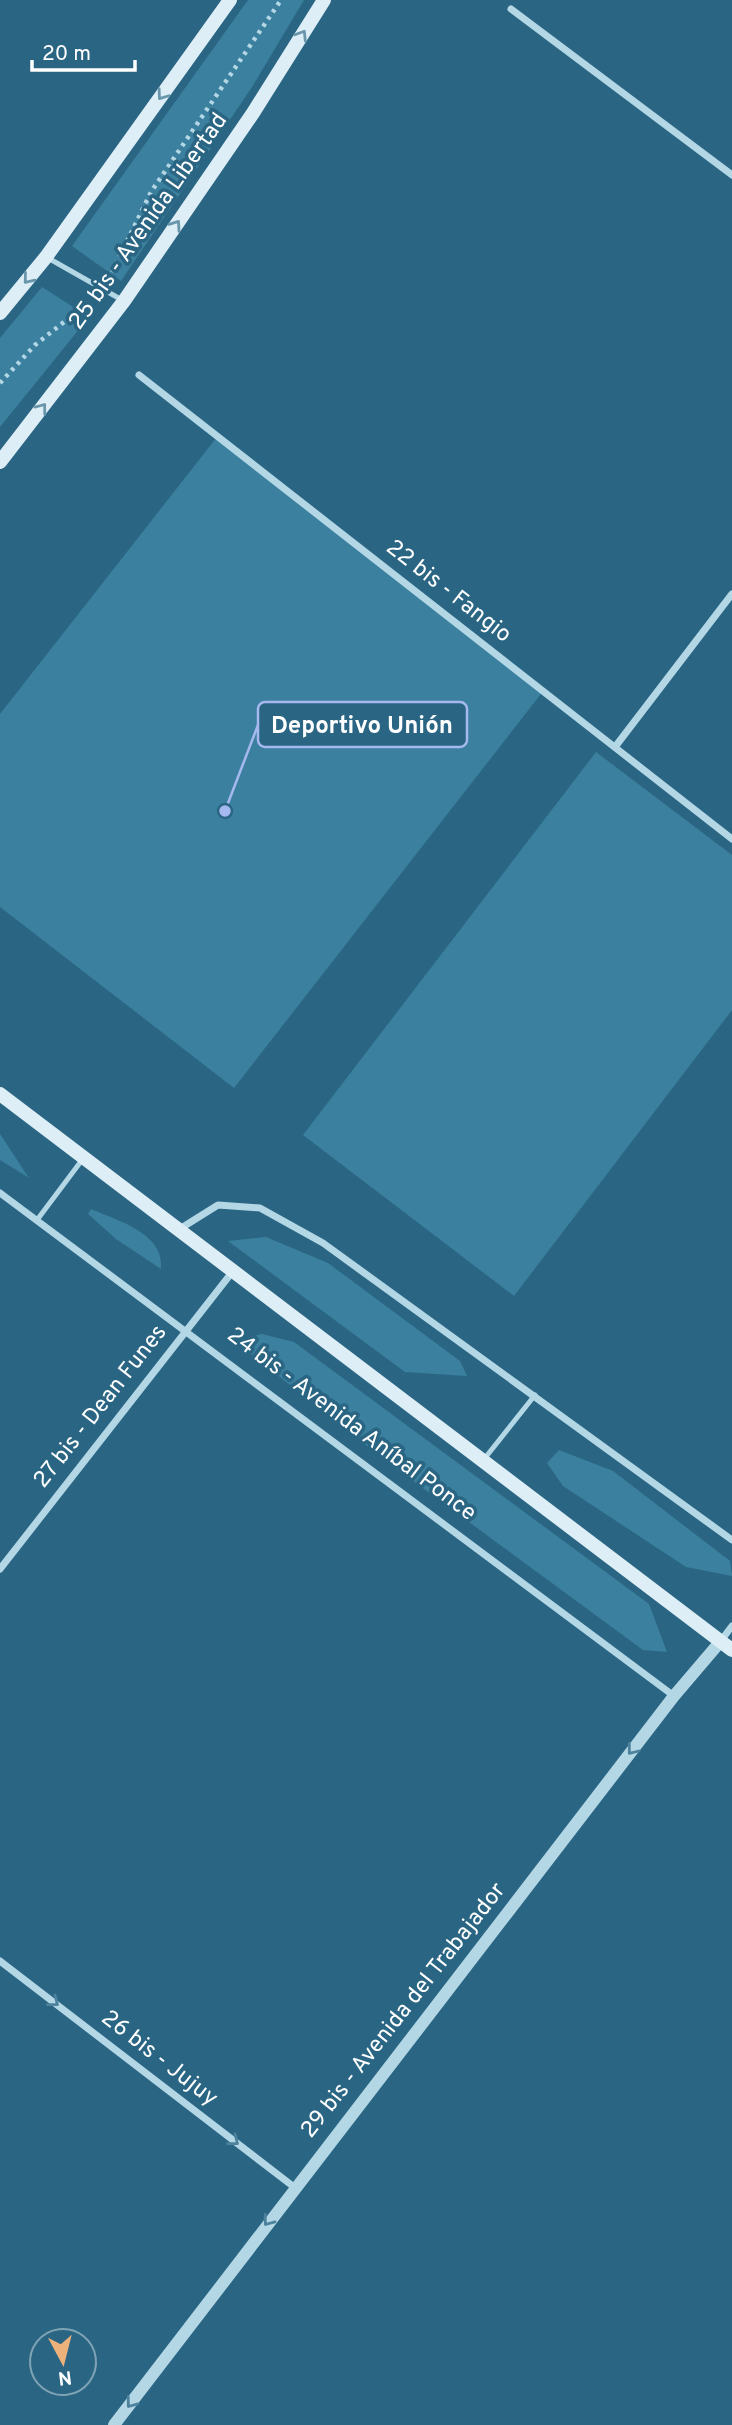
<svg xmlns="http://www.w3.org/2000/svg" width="732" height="2425" viewBox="0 0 732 2425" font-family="Overpass,sans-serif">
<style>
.green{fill:#3b809e}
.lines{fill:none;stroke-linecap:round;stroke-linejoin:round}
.path{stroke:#b4d7e6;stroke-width:4.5;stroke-dasharray:3.5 5;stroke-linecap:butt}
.service{stroke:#b4d7e6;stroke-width:5}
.minor{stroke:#b4d7e6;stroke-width:7}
.tertiary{stroke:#b4d7e6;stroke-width:12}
.secondary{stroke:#ddeef6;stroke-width:14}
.oneway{stroke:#6996ab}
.oneway2{stroke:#4c829c}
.labels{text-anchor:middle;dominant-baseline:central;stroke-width:7;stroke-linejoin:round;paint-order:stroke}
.street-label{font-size:23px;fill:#fff;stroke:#2a6683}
.leader{fill:none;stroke:#a5b8ef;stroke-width:2.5}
.callout-dot{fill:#a5b8ef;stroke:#2a6683;stroke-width:2.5}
.callout{fill:#2a6683;stroke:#a5b8ef;stroke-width:2.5}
.callout-label{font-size:24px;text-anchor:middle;font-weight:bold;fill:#fff}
</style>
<rect width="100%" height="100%" fill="#2a6683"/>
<!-- green -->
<g class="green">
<path d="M248,0H304L252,87L121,281L72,246Z"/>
<path d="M42,287L89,317L0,427V338Z"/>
<path d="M217,437L544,690L234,1088L0,907V714Z"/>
<path d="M596,752L732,855V1010L514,1296L303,1135Z"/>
<path d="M0,1134L29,1178L0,1160Z"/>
<path d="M91,1209C116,1220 165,1233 161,1269L116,1239L88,1214Z"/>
<path d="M266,1237L328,1263L460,1361L467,1376L405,1372L228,1241Z"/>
<path d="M262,1334L294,1342L649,1604L667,1652L643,1650L386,1461L233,1340Z"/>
<path d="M559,1450L613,1471L730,1561L732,1576L686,1567L563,1486L547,1463Z"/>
</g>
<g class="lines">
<!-- path -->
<g class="path">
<path d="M112,272L151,192L281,0"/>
<path d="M0,383L35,345L88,303"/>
</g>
<!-- service -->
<g class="service">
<path d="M48,258L122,300"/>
<path d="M37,1220L82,1160"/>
<path d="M485,1458L535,1395"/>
</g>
<!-- minor -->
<g class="minor">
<path d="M511,9L732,175"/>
<path d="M139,375L732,839"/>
<path d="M615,747L732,594"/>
<path d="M0,1193L674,1696"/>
<path d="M178,1230L218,1205L260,1208L323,1243L732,1540"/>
<path d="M0,1569L233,1271"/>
<path d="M720,1642L732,1626"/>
<path d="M0,1961L294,2187"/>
</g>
<!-- tertiary -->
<path class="tertiary" d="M114,2425L674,1696L720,1642"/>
<!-- secondary -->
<g class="secondary">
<path d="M0,313L46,257L230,0"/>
<path d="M0,462L124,301L253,113L324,0"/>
<path d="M0,1094L732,1650"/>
</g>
</g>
<!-- one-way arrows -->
<defs><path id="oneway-chevron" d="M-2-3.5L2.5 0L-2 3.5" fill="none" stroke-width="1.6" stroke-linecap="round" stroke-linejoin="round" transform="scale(1.75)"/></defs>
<g class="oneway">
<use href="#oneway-chevron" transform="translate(302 35) rotate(-58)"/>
<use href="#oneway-chevron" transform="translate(162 95) rotate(126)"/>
<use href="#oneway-chevron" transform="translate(176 225) rotate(-55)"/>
<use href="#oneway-chevron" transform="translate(28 279) rotate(129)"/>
<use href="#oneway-chevron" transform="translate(42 408) rotate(-53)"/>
</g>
<g class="oneway2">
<use href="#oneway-chevron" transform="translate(632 1750) rotate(128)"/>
<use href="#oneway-chevron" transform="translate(54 2002) rotate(38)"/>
<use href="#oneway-chevron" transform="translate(234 2141) rotate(38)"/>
<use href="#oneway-chevron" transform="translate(268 2221) rotate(127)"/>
<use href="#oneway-chevron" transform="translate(131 2403) rotate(127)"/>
</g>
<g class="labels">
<!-- street labels -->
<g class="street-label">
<text transform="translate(149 222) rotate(-55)">25 bis - Avenida Libertad</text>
<text transform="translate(448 592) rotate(38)">22 bis - Fangio</text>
<text transform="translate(101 1407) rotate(-52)">27 bis - Dean Funes</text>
<text transform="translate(351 1425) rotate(37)">24 bis - Avenida Aníbal Ponce</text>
<text transform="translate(404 2011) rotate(-52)">29 bis - Avenida del Trabajador</text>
<text transform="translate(159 2059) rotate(38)">26 bis - Jujuy</text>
</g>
</g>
<!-- callouts -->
<path class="leader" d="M225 811L258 725"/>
<circle class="callout-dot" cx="225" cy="811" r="7"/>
<rect class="callout" x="258" y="702" width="209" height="45" rx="7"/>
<g class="callout-label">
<text x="362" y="733">Deportivo Unión</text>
</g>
<!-- north arrow -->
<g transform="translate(63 2362) rotate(173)"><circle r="33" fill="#2a6683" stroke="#7fa3b5" stroke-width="2"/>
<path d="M0-5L12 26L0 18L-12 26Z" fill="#edb17c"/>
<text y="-10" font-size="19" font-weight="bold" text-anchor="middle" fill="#ffffff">N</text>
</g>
<!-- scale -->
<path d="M32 60v10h103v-10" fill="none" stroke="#ffffff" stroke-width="3.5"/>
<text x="42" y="60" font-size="21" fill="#ffffff" stroke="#2a6683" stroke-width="5" paint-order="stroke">20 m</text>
</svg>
